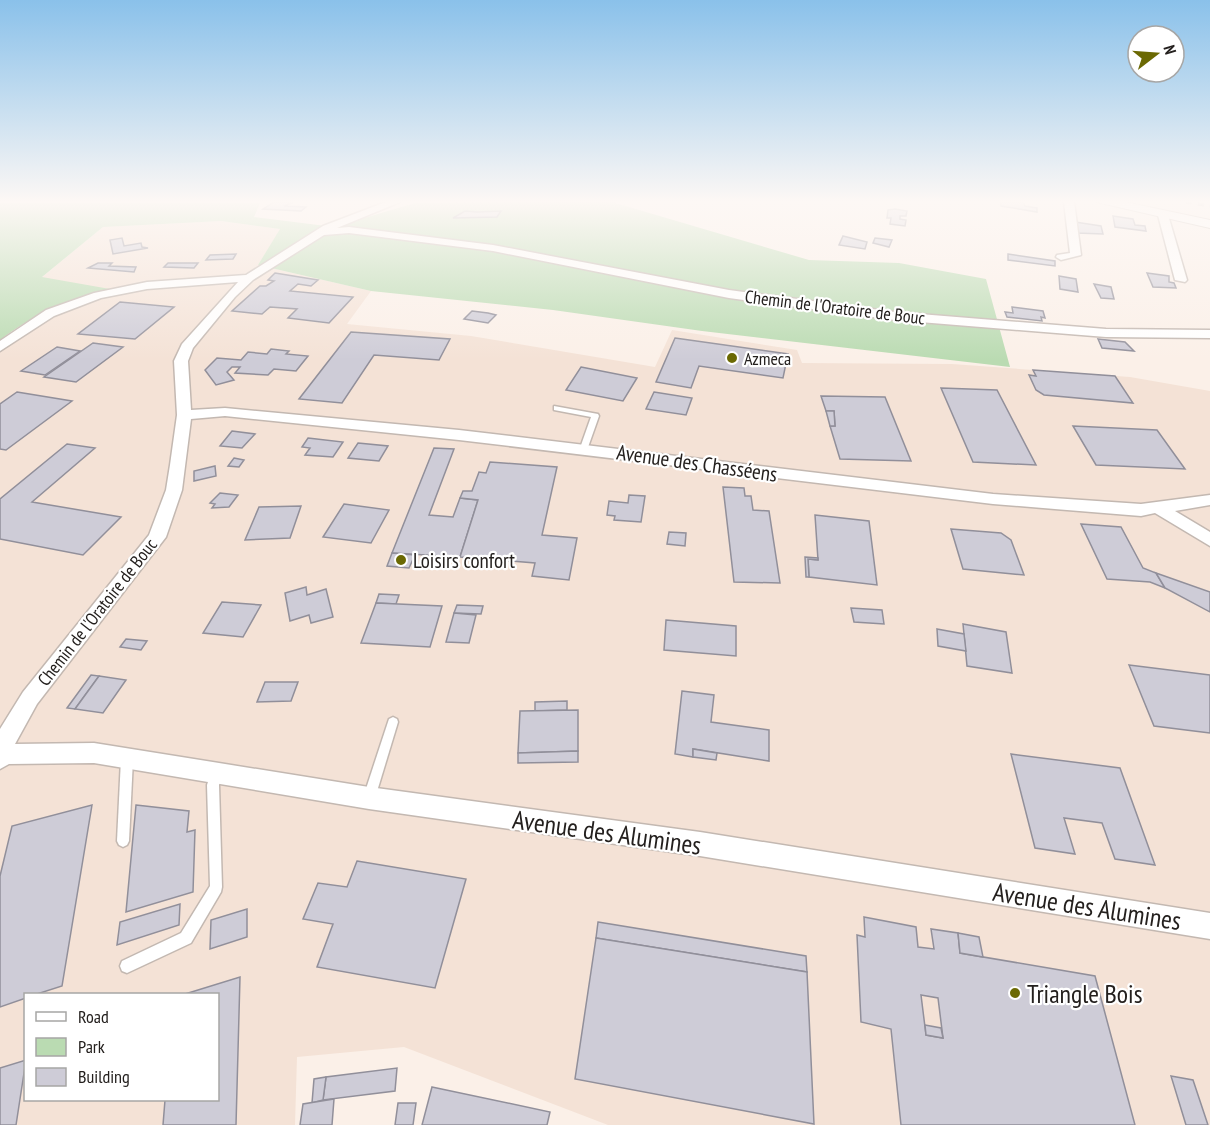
<svg xmlns="http://www.w3.org/2000/svg" width="1210" height="1125" viewBox="0 0 1210 1125" font-family="'PT Sans Narrow',sans-serif">
<style>
.built{fill:#f4e2d6;fill-rule:evenodd}
.green{fill:#badbb2}
.building{fill:#ceccd7;stroke:#918f9a;stroke-width:1.5;fill-rule:evenodd}
.lines{fill:none;stroke-linecap:round;stroke-linejoin:round}
.lane-casing{stroke:#c3b8b1;stroke-width:3}
.street-casing{stroke:#c3b8b1;stroke-width:3}
.secondary-casing{stroke:#c3b8b1;stroke-width:2}
.lane{fill:#fff;fill-rule:evenodd}
.street{fill:#fff;fill-rule:evenodd}
.secondary{fill:#fff;fill-rule:evenodd}
.rail{stroke:#978f8a;stroke-width:3;stroke-dasharray:6 6;stroke-linecap:butt}
.poi-dot{fill:#6b6903;stroke:#fff;stroke-width:2}
.labels{text-anchor:middle;dominant-baseline:central;stroke-width:4.5;stroke-linejoin:round;paint-order:stroke}
.far-street-label{font-size:18px;fill:#24201e;stroke:#fff}
.far-poi-label{font-size:18px;fill:#24201e;stroke:#fff;text-anchor:start}
.street-label{font-size:21px;fill:#24201e;stroke:#fff}
.poi-label{font-size:21px;fill:#24201e;stroke:#fff;text-anchor:start}
.near-street-label{font-size:26px;fill:#24201e;stroke:#fff}
.near-poi-label{font-size:26px;fill:#24201e;stroke:#fff;text-anchor:start}
</style>
<rect width="100%" height="100%" fill="#fbf0e8"/>
<!-- built -->
<path class="built" d="M221,221L281,229L258,265L371,291L347,324L471,336L655,367L672,330L797,350L802,363L952,364L1130,377L1210,391V1125H608L404,1047L297,1057L295,1125H0V340L43,311L79,297L108,290L41,278L103,227ZM26,994H218V1100H26Z"/>
<!-- green -->
<path class="green" d="M612,202L809,260L899,263L986,279L1010,367L702,331L553,310L371,291L258,265L280,229L221,221L103,227L42,277L110,289C68,299 34,314 0,340V203H260L254,217L334,227L415,203Z"/>
<!-- building -->
<g class="building">
<path d="M274,202H287L292,203L284,206L306,207L301,211L263,209Z"/>
<path d="M1001,202H1023L1025,206L1037,208V212L1001,206Z"/>
<path d="M895,209L907,211L906,216H900V219L906,220L905,226L890,224L891,218H887L888,210Z"/>
<path d="M465,211L477,212L501,211L497,217L453,218Z"/>
<path d="M1113,216L1133,219L1135,225L1145,226L1146,231L1115,227Z"/>
<path d="M1075,222L1101,226L1103,234L1077,233Z"/>
<path d="M843,236L867,242L865,249L839,245Z"/>
<path d="M122,238L124,246L141,243L142,247L148,248L113,254L110,240Z"/>
<path d="M875,238L892,240L889,247L873,243Z"/>
<path d="M236,254L233,259L206,260L210,255Z"/>
<path d="M1008,254L1055,261V266L1008,260Z"/>
<path d="M98,263H112L109,266L136,267L134,272L88,268Z"/>
<path d="M168,263H198L194,268L164,267Z"/>
<path d="M275,273L318,280L311,286L298,284L290,291L353,297L329,323L288,318L297,309L270,307L262,314L232,311L260,286H266L274,281L268,280Z"/>
<path d="M1147,273L1169,276V282L1174,283L1176,288L1153,287Z"/>
<path d="M1059,276L1076,279L1078,292L1060,289Z"/>
<path d="M1094,284L1111,287L1114,299L1101,298Z"/>
<path d="M120,302L174,307L135,339L78,334Z"/>
<path d="M1012,307L1043,311L1045,318L1041,317L1042,321L1007,317L1005,312L1013,313Z"/>
<path d="M472,311L488,313L496,315L488,323L464,319Z"/>
<path d="M351,332L450,339L439,360L374,355L342,403L299,399Z"/>
<path d="M675,338L788,354L783,378L699,366L691,388L656,382Z"/>
<path d="M1098,339L1125,342L1134,351L1102,348Z"/>
<path d="M93,343L123,347L76,382L44,377Z"/>
<path d="M57,347L80,351L45,375L21,371Z"/>
<path d="M271,349L289,351L286,354L308,356L296,371L274,369L268,375L235,373L240,367H232L227,372L234,380L216,385L205,370L217,358L241,360L248,352L267,354Z"/>
<path d="M581,367L637,378L623,401L566,390Z"/>
<path d="M1033,370L1115,376L1133,403L1044,395L1036,390L1029,375L1036,376Z"/>
<path d="M941,388L997,390L1036,465L973,462Z"/>
<path d="M17,392L72,401L6,450L0,449V404Z"/>
<path d="M654,392L692,398L686,415L646,409Z"/>
<path d="M821,396L885,397L911,461L840,459L830,426H835L834,411H826Z"/>
<path d="M826,411H834L835,426H830Z"/>
<path d="M1073,426L1157,430L1185,469L1096,465Z"/>
<path d="M232,431L255,434L242,448L220,446Z"/>
<path d="M308,438L343,442L333,457L305,455L310,448L302,447Z"/>
<path d="M358,443L388,446L379,461L348,458Z"/>
<path d="M67,444L95,448L32,502L121,517L83,555L0,539V499Z"/>
<path d="M434,448L454,449L429,515L453,517L460,498L478,500L460,557L392,553Z"/>
<path d="M234,458L244,460L239,467L228,466Z"/>
<path d="M490,462L557,467L542,535L577,538L569,580L532,576L535,563L460,557L478,500L460,498L463,491H472L479,472L486,473Z"/>
<path d="M215,466L216,476L194,481V471Z"/>
<path d="M723,487L744,488L745,496H751L753,510L769,511L780,583L734,582Z"/>
<path d="M220,493L238,495L229,507L212,508L215,504L210,503Z"/>
<path d="M629,495L645,496L641,522L614,520L615,516L607,515L609,501L628,503Z"/>
<path d="M344,504L389,510L371,543L323,537Z"/>
<path d="M301,506L290,538L245,540L259,507Z"/>
<path d="M815,515L869,521L877,585L809,577L808,559L818,560Z"/>
<path d="M1081,524L1121,527L1143,568L1156,573L1165,588L1150,582L1107,579Z"/>
<path d="M951,529L1001,533L1011,540L1024,575L963,569Z"/>
<path d="M669,532L686,533L685,546L667,544Z"/>
<path d="M392,553L415,555L409,568L387,566Z"/>
<path d="M805,557L818,558V560L808,559L809,577H806Z"/>
<path d="M1156,573L1210,592V612L1165,588Z"/>
<path d="M306,587L307,595L326,589L333,617L311,623L309,615L290,621L285,593Z"/>
<path d="M379,594L399,595L396,604L376,603Z"/>
<path d="M222,602L261,605L243,637L203,633Z"/>
<path d="M376,603L442,606L430,647L361,643Z"/>
<path d="M457,605L483,606L481,614L454,613Z"/>
<path d="M851,608L882,610L884,624L854,622Z"/>
<path d="M454,613L476,615L469,643L446,642Z"/>
<path d="M666,620L736,626V656L664,650Z"/>
<path d="M963,624L1006,632L1012,673L967,666Z"/>
<path d="M937,629L964,634L966,651L938,646Z"/>
<path d="M126,639L147,641L141,650L120,647Z"/>
<path d="M1129,665L1210,675V733L1154,726Z"/>
<path d="M91,675L99,676L75,709L67,708Z"/>
<path d="M99,676L126,680L103,713L75,709Z"/>
<path d="M265,682H298L291,701L257,702Z"/>
<path d="M682,691L714,695L711,722L769,730V761L693,749V757L675,754Z"/>
<path d="M567,701V710L535,711V702Z"/>
<path d="M578,710V751L518,753L520,711Z"/>
<path d="M693,749L717,753L716,760L693,757Z"/>
<path d="M578,751V762L518,763V753Z"/>
<path d="M1011,754L1120,768L1155,865L1115,859L1102,823L1064,818L1075,854L1035,848Z"/>
<path d="M92,805L62,986L37,994H26V998L0,1007V876L12,826Z"/>
<path d="M136,805L189,811L187,832L195,830L193,892L126,912Z"/>
<path d="M357,861L466,879L435,988L317,967L333,924L303,919L318,883L347,887Z"/>
<path d="M180,904L179,925L117,945L120,922Z"/>
<path d="M247,909V937L210,949L211,920Z"/>
<path d="M864,917L916,927L918,947L934,949L931,929L958,933L960,953L1095,976L1135,1125H901L891,1029L861,1022L857,935L865,937ZM921,995L938,998L943,1038L926,1035Z"/>
<path d="M598,922L806,956L807,972L596,938Z"/>
<path d="M958,933L979,937L983,957L960,953Z"/>
<path d="M596,938L807,972L814,1124L575,1079Z"/>
<path d="M240,977L236,1125H163L165,1100H218V994H185Z"/>
<path d="M925,1025L941,1028L943,1038L926,1035Z"/>
<path d="M26,1060L16,1125H0V1068Z"/>
<path d="M397,1068L395,1091L323,1100L326,1077Z"/>
<path d="M1171,1076L1193,1080L1208,1125H1186Z"/>
<path d="M326,1077L323,1100L312,1103L314,1079Z"/>
<path d="M432,1087L550,1112L547,1125H422Z"/>
<path d="M334,1099L332,1125H300L303,1104Z"/>
<path d="M398,1103H416L413,1125H395Z"/>
</g>
<g class="lines">
<defs>
<g id="lane">
<path d="M554,406L598,414L599,416L587,450H584L580,448L591,417L554,410Z"/>
<path d="M393,717L397,719L398,722L375,798L373,802L369,804L365,802L363,798L388,722L389,719Z"/>
<path d="M127,754L131,755L133,759L129,841L127,845L123,847L119,845L117,841L121,759L123,755Z"/>
<path d="M216,768L220,769L222,773L219,785L222,887L221,892L191,943L127,973L122,971L120,966L122,961L181,933L210,886L207,785L212,769Z"/>
</g>
<g id="street">
<path d="M386,202H400L337,228L349,227L493,245L729,290L895,312L1106,329L1210,330V338L1106,337L895,320L729,298L493,251L349,233L324,235L253,280L235,297L193,348L188,361L191,410L225,408L459,430L993,494L1141,504L1210,495V505L1175,511L1210,532V546L1155,513L1141,516L993,504L459,440L225,416L191,419L182,490L166,537L37,704L15,744L94,743L369,787L700,832L1210,913V939L700,856L369,809L94,763L9,764L0,769V729L23,692L149,535L166,490L170,465L177,415L174,361L182,344L238,282L147,289L101,298L54,316L0,351V341L46,310L94,293L147,282L246,275L323,226Z"/>
<path d="M1064,202H1074L1081,255L1061,260L1056,257L1057,255L1070,253Z"/>
<path d="M1163,212L1168,215L1187,280L1185,282L1175,280L1158,215Z"/>
</g>
<path id="secondary" d="M1096,202H1125L1210,220V228Z"/>
</defs>
<!-- lane casing -->
<use href="#lane" class="lane-casing"/>
<!-- street casing -->
<use href="#street" class="street-casing"/>
<!-- secondary casing -->
<use href="#secondary" class="secondary-casing"/>
<!-- lane -->
<use href="#lane" class="lane"/>
<!-- street -->
<use href="#street" class="street"/>
<!-- secondary -->
<use href="#secondary" class="secondary"/>
<!-- rail -->
<path class="rail" d="M1186,202L1210,206"/>
</g>
<!-- sky -->
<linearGradient id="sky" x2="0" y2="1"><stop stop-color="#8ac1ea"/><stop offset="0.56" stop-color="#fdf8f5"/><stop offset="1" stop-color="#fdf8f5" stop-opacity="0"/></linearGradient>
<rect width="1210" height="360" fill="url(#sky)"/>
<!-- markers -->
<g class="poi-dot">
<circle cx="732" cy="358" r="6"/>
<circle cx="401" cy="560" r="6"/>
<circle cx="1015" cy="993" r="6"/>
</g>
<g class="labels">
<!-- far-street labels -->
<g class="far-street-label">
<text transform="translate(835 307) rotate(7)">Chemin de l'Oratoire de Bouc</text>
<text transform="translate(97 612) rotate(-52)">Chemin de l'Oratoire de Bouc</text>
</g>
<!-- far-poi labels -->
<g class="far-poi-label">
<text x="744" y="358">Azmeca</text>
</g>
<!-- street labels -->
<g class="street-label">
<text transform="translate(697 463) rotate(8)">Avenue des Chasséens</text>
</g>
<!-- poi labels -->
<g class="poi-label">
<text x="413" y="560">Loisirs confort</text>
</g>
<!-- near-street labels -->
<g class="near-street-label">
<text transform="translate(607 832) rotate(8)">Avenue des Alumines</text>
<text transform="translate(1087 906) rotate(9)">Avenue des Alumines</text>
</g>
<!-- near-poi labels -->
<g class="near-poi-label">
<text x="1027" y="993">Triangle Bois</text>
</g>
</g>
<!-- legend -->
<rect x="24" y="993" width="195" height="108" fill="#ffffff" stroke="#a7a6a5" stroke-width="1.5"/>
<rect x="36" y="1012" width="30" height="9" fill="#ffffff" stroke="#a7a6a5" stroke-width="1.5"/>
<text x="78" y="1023" font-size="18" fill="#24201e">Road</text>
<rect x="36" y="1038" width="30" height="18" fill="#badbb2" stroke="#a7a6a5" stroke-width="1.5"/>
<text x="78" y="1053" font-size="18" fill="#24201e">Park</text>
<rect x="36" y="1068" width="30" height="18" fill="#ceccd7" stroke="#a7a6a5" stroke-width="1.5"/>
<text x="78" y="1083" font-size="18" fill="#24201e">Building</text>
<!-- north arrow -->
<g transform="translate(1156 54) rotate(73)"><circle r="28" fill="#ffffff" stroke="#a7a6a5" stroke-width="1.5"/>
<path d="M0-4.5L10 22L0 15L-10 22Z" fill="#6b6903"/>
<text y="-9" font-size="16" font-weight="bold" text-anchor="middle" fill="#24201e">N</text>
</g>
</svg>
